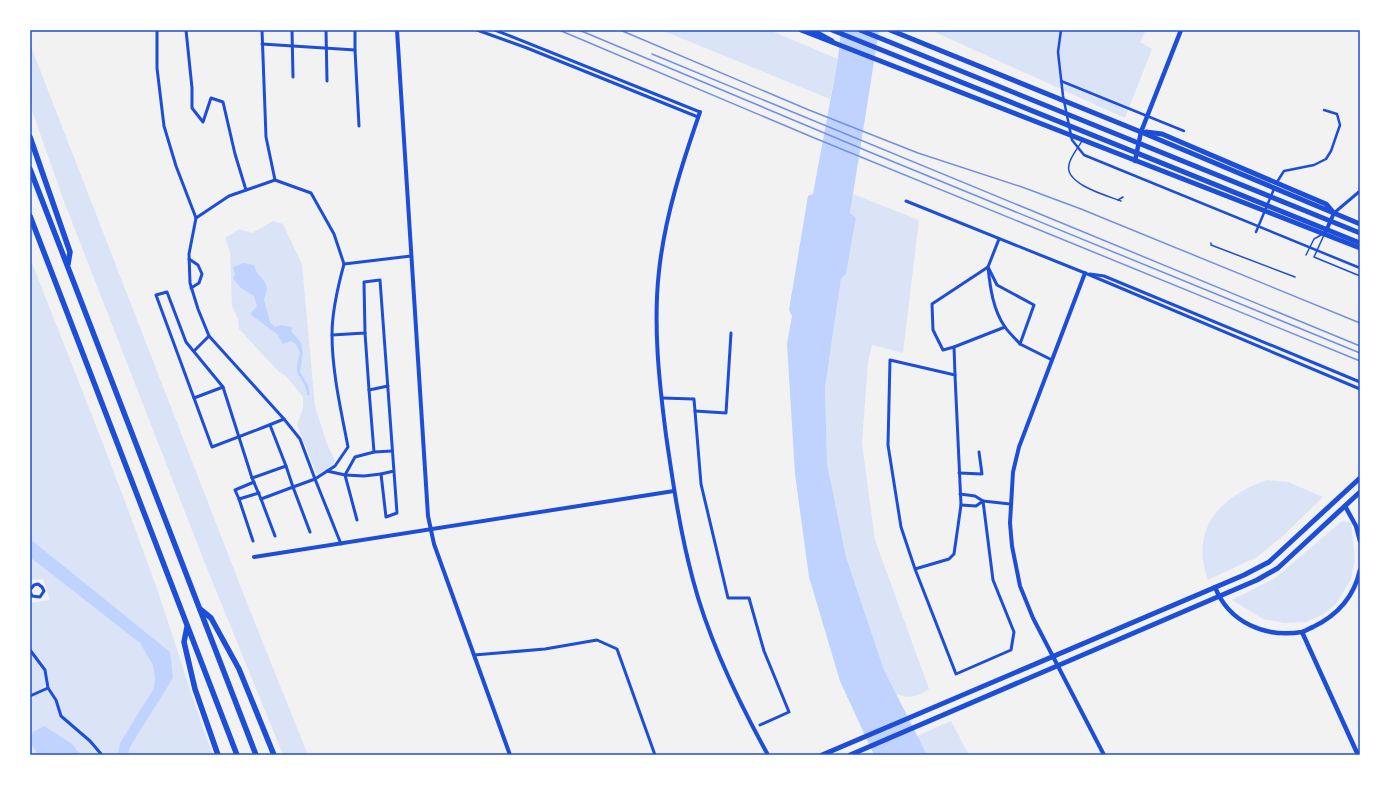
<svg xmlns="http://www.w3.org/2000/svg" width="1390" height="785" viewBox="0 0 1390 785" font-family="'Archivo Narrow',sans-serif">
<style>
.green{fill:#dbe4f7}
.water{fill:#bfd3fe}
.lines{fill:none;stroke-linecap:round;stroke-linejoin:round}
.service{stroke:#1d4ed8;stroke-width:1.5}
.pedestrian{stroke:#1d4ed8;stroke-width:2.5}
.minor{stroke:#1d4ed8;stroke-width:3}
.tertiary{stroke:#1d4ed8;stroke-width:4}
.secondary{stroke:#1d4ed8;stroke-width:4.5}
.primary{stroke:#1d4ed8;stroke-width:5}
.trunk{stroke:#1d4ed8;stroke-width:5}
.motorway{stroke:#1d4ed8;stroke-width:5.5}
.rail{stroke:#7290e2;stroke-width:1.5}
.neatline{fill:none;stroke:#1d4ed8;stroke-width:1.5}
</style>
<rect width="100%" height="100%" fill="#f2f2f2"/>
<!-- green -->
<g class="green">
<path d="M661,30H769L838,59L830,99Z"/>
<path d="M930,30H1146L1140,42L1152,49L1125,118Z"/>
<path d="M30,44L249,608L308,755H283L206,566L65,204L32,111L30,95Z"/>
<path d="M853,194L919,220L903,353L872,345L868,363L862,443L875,540L929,689C918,697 909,699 896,694L884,670L846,557L827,463L825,388L841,279L846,274L856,218L850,213Z"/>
<path d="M273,221L283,224L302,264L315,406L327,444L335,461L332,466L317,475L297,425L303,408V397L286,376L278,371L239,329L238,319L232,306L230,252L225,238L239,229L252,233Z"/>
<path d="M30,258C73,368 118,478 157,589C176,644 192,700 213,755H30V603L50,600L43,579L30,580Z"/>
<path d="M1267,480L1288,482L1323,497L1283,536L1257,557L1208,580C1189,528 1221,496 1267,480Z"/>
<path d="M1342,521L1351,523L1355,558L1351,579L1336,604L1322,615L1306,622L1284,623L1263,619L1232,600L1275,578Z"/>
<path d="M951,721L969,755H927L917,736Z"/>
</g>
<!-- water -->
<g class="water">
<path d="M841,30H879L850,213L856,218L846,274L841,279L825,388L827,463L846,557L884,670L927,755H874L840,681L809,577L795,474L787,344L792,316L789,310L808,196L813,194L838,59Z"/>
<path d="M244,263L254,265C258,281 273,280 264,299L270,322L275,327L281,325L292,327L291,331L301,343L303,353L300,372L308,385L310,395H307C304,372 291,382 300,353L296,344L291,341L283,344L277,334L250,314L257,306L254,296L241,288L233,278L235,274L233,267Z"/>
<path d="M30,539L170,652L173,678L130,747L128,755H118L120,743L154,688L155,677L153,665L140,643L30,557Z"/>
<path d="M44,726L72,744L81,755H38L30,742L33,732Z"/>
</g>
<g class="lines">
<!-- service -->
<g class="service">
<path d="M1082,141C1078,148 1070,157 1069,165C1064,184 1108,196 1121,201"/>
<path d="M1118,200L1123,197"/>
<path d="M1324,235L1314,257L1360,276"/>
<path d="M1211,243V245L1295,277"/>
<path d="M1306,255L1314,239L1321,235"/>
</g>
<!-- pedestrian -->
<g class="pedestrian">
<path d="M1061,30L1058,52L1063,96L1072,140L1084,155L1360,268"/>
<path d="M1061,81L1184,131"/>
<path d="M1277,182L1284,171L1314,165L1326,159L1331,151L1340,125L1337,114L1324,110"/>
<path d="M1256,232L1274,189"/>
</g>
<!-- minor -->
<g class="minor">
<path d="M157,30V68L164,126L176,166L196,218L189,254L190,283L198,309L209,336L284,419L300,439L315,479L293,487L286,466L252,478L261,499L293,487L310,532"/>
<path d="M186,30L192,88V108L203,122L211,98L223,102L235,154L246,190"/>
<path d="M262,30L266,137L275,180"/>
<path d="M292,30L293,77"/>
<path d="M326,30L327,81"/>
<path d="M477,30L527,48L698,117"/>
<path d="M495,30L700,112"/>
<path d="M262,44L355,50L359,126"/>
<path d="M355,50V30"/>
<path d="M906,201L1085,273L1360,389"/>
<path d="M1334,213L1360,191"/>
<path d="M196,218L229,196L275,180L311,193L334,234L344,264"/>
<path d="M999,239L988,267L997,285L1034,305L1020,344L1052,360"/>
<path d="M189,259L198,265L202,274L199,283L191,288"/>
<path d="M1090,274L1104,276L1360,382"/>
<path d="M365,333L369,390L388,386"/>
<path d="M332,335L365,333L364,282L380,280C386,358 391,435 397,513L386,517L381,474L394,471"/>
<path d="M954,347L943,350L933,330L932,304L988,267C990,287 993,310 1005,327C1009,333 1015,338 1020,344"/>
<path d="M194,351L209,336"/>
<path d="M955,375L954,347L1005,327"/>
<path d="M369,390L374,452L392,451"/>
<path d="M194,398L223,387"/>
<path d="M662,398L694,399L701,484L728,598H749L764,651L789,712L760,725"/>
<path d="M695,411L726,413L731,333"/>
<path d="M270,425L286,466"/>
<path d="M374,452L355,457L345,475L364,476L381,474"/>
<path d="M327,471L345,475L357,520"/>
<path d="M959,473L982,474L979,452"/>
<path d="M252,478L223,387L186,342L167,292L156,295L212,447C236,438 260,429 284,419"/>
<path d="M254,482L235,490L239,499L259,493"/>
<path d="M960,494L975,496L983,501L976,506L961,505"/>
<path d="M239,499L253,541"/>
<path d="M261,499L275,536"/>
<path d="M341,544L315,479L335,466L348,447C341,410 332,372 332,334C332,311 338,286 344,264L411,256"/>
<path d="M915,569L901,527L888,445L890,360L955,375L961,505L954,554L949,559L915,569L956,674L1011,650L1014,632L993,580L983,501L1010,504"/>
<path d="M30,590L34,585L38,584L42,587L44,591L40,597L32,596L30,591"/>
<path d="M30,650L45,670L48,688L30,696"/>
<path d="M474,655L545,649L597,640L617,649L655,755"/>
<path d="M48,688L56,700L61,716L90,741L102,755"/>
</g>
<!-- tertiary -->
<g class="tertiary">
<path d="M397,30L428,516L434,544L510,755"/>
<path d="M700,112C682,164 665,216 659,271C653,325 659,381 666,435C673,483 680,532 693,580C709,641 737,699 768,755"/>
<path d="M1326,231L1334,213"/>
<path d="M1085,273L1019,447L1013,472L1010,523L1012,546L1020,586L1033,618L1104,755"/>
<path d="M254,557L674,491"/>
</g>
<!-- secondary -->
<g class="secondary">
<path d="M1135,161L1141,132L1181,30"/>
<path d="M1345,506L1356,526L1360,541"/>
<path d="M1215,587C1229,623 1266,638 1302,632C1306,631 1310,628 1313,627C1338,615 1354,597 1360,570"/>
<path d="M1302,632L1358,755"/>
</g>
<!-- primary -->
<g class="primary">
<path d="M801,30L1360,248"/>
<path d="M890,30L1141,132L1360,224"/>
<path d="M1146,132L1162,134L1326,204L1332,211"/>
<path d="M822,755L1244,575L1269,562L1360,478"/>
<path d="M850,755L1257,580L1278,568L1360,492"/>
</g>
<!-- trunk -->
<g class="trunk">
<path d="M812,30L832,41"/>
<path d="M832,30L1360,243"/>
<path d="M860,30L1360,233"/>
</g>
<!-- motorway -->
<g class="motorway">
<path d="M30,137L70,252L68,264"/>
<path d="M30,169L256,755"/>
<path d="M30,216L237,755"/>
<path d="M200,609L211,618L239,669L274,755"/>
<path d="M187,627L184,642L195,689L218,755"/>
</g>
<!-- rail -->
<g class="rail">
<path d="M559,30L812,137L1360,361"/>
<path d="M579,30L872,153L1360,353"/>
<path d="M620,30L809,110L918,153L1022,187L1081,209L1360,323"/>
<path d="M652,54L1360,346"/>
</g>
</g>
<!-- border -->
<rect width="1390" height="785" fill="none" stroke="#ffffff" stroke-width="62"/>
<rect x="31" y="31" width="1328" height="723" class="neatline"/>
</svg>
